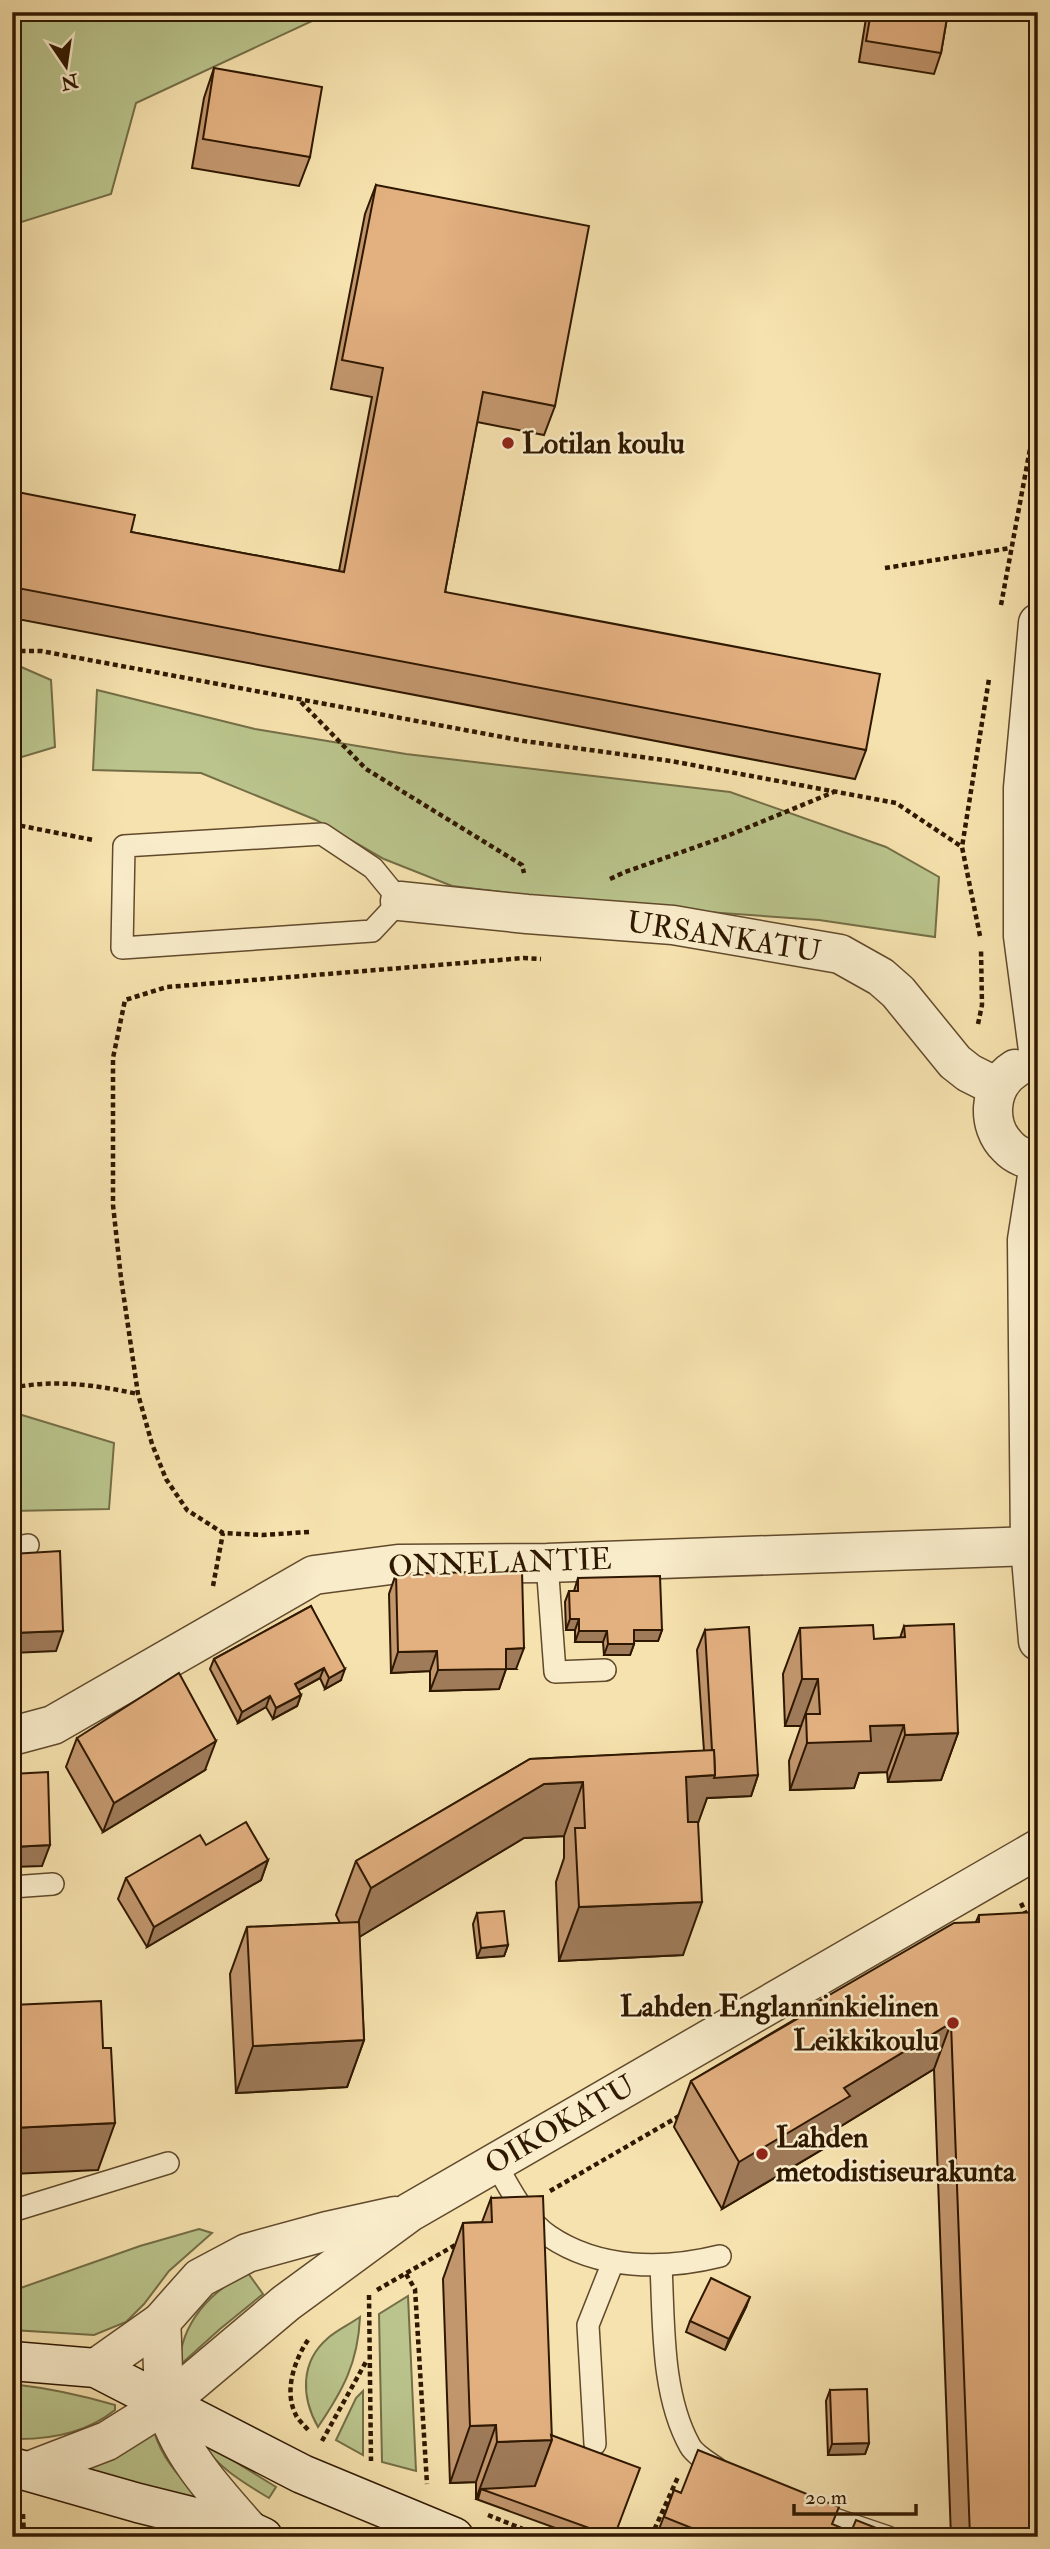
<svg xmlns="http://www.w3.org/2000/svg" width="1050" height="2549" viewBox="0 0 1050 2549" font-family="'IM FELL Double Pica',serif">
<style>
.green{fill:#bac48c;stroke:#746e46;stroke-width:2}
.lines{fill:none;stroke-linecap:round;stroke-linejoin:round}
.lane-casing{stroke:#614a2c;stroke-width:24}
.street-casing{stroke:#614a2c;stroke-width:41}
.secondary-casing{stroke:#2f1800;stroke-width:41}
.path{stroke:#2f1800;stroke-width:4.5;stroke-dasharray:5 3.5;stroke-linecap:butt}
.lane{stroke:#f9ecca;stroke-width:21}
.street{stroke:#f9ecca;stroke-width:38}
.secondary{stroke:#f9ecca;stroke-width:38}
.wall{fill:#c3976e;stroke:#2f1800;stroke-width:2}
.shaded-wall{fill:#9f7b5a;stroke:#2f1800;stroke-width:2}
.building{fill:#e3b080;stroke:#2f1800;stroke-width:2}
.poi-dot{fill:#8f2418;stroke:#f9ecca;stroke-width:2.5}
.labels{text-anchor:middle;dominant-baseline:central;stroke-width:5;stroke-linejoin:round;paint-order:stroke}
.poi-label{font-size:30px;font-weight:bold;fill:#2f1800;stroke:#f9ecca;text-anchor:start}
.street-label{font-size:30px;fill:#2f1800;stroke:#f9ecca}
</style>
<rect width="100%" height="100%" fill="#f6e2ae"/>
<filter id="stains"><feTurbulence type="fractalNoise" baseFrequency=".00286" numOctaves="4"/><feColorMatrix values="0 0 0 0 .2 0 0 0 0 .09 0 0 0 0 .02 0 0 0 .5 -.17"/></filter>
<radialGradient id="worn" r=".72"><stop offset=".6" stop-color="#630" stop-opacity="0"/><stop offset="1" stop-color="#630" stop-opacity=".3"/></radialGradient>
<!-- green -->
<g class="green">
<path d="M12,12H339L327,14L136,103L111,194L12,225Z"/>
<path d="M12,663L51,680L55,747L12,760Z"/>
<path d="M97,690L255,729L406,754L730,792L886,847L939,877L935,937L819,920L609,905L452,886L384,859L316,820L201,773L93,770Z"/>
<path d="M12,1412L114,1443L109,1509L12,1511Z"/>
<path d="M199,2229L212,2233L169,2271L144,2304L126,2322L94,2335L12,2330V2291L140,2246Z"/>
<path d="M248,2273L263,2294L220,2329L179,2366C181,2323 210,2291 248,2273Z"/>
<path d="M408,2296L416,2471L382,2462L379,2314Z"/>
<path d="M360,2317C358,2363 343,2390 318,2427C301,2397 300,2362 328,2338C337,2330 350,2324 360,2317Z"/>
<path d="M12,2384C47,2388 81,2395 115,2405V2410C86,2433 48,2440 12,2439Z"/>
<path d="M363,2391V2455L336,2440L356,2398Z"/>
<path d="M154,2431C162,2460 181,2478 201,2499L65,2471Z"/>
<path d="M200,2440L276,2487L269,2498C244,2483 215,2466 200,2440Z"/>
</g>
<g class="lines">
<defs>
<g id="lane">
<path d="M322,834L373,868L400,901L372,931L122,948L124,846Z"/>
<path d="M12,1548L28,1545"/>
<path d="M547,1563L555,1672L605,1670"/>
<path d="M12,1887L53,1884"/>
<path d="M495,2163C510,2188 524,2219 549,2236C599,2270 664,2270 720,2256"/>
<path d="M12,2211L168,2163"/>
<path d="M661,2266C664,2323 661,2394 690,2446C695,2455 710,2463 719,2470"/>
<path d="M595,2444L588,2325L613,2262"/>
<path d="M808,2510L888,2537"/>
</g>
<g id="street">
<path d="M1038,623L1023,788V936L1038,1050"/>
<path d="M400,901L527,914L673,925L840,954L881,977L898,992L955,1062L969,1073L997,1087"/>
<path d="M1015,1069C988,1086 986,1126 1008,1147C1016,1156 1027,1159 1038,1161"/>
<path d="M1038,1170L1027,1240L1030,1546L1038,1641"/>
<path d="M12,1736L53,1725L314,1575L398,1564L547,1563L1030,1546"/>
<path d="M161,2322C163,2346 162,2383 166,2404C177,2452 219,2496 250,2531"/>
<path d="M96,2368L161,2322L200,2278L247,2253L327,2231L395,2216"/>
<path d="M29,2471L107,2441L166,2404L286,2303L410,2212L1038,1849"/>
</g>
<g id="secondary">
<path d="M12,2361L96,2368L302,2474L454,2537"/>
<path d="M12,2467L138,2503L250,2531L263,2537"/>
</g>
</defs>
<!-- lane casing -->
<use href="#lane" class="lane-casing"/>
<!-- street casing -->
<use href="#street" class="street-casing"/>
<!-- secondary casing -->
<use href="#secondary" class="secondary-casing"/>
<!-- path -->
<g class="path">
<path d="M885,568L1011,548"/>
<path d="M1001,605L1038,406"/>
<path d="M12,651H41L524,741L671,761L896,803L962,847"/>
<path d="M301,702L366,769L522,865L524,873"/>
<path d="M12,824L93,840"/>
<path d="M610,879L625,872L727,836L834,792"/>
<path d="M980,936L962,847L989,679"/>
<path d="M978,1024L982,1005L981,949"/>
<path d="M12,1388C54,1379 96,1385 138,1394"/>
<path d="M309,1532L262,1535L223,1533L187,1510L166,1479L152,1444L138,1394L121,1278L113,1205V1058L125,1000L167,987L524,958L541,959"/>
<path d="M213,1586L223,1533"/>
<path d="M1021,1903L1026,1914L1038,1915"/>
<path d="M550,2191L681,2115"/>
<path d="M406,2274L415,2289L427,2484"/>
<path d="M377,2290L457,2244"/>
<path d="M369,2295L371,2461"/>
<path d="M308,2340C295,2359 284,2390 295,2413C297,2419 305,2426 309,2431"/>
<path d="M322,2441L367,2360"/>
<path d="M23,2514L24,2537"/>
<path d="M488,2515L543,2537"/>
<path d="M651,2537L678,2477"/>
</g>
<!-- lane -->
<use href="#lane" class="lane"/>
<!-- street -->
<use href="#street" class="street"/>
<!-- secondary -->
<use href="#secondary" class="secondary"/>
</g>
<!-- wall -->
<g class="wall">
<path d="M867,12H948L941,53L934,74L859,62Z"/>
<path d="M214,68L310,157L299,186L192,168L204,98Z"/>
<path d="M376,185L555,406L544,435L477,422L445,592L866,750L855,779L12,618V491L131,532L339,571L372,397L331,389L365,214Z"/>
<path d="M396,1574L516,1669H506L499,1689L430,1691V1671L391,1673L389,1594Z"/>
<path d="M578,1578L662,1630L658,1641H634V1644L630,1655H604L603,1642H575V1630H566L565,1602L569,1591H574Z"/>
<path d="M311,1606L341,1680L325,1689L320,1678L298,1690L301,1695L297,1706L273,1719L266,1707L238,1723L210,1669L214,1659Z"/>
<path d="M904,1626L958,1733L941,1780L888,1782L887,1772L859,1773L854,1788L790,1790L789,1761L801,1726H785L783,1674L800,1628L874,1639L900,1638Z"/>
<path d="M705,1630L758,1775L751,1796L707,1798L698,1822L683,1955L559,1961L556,1882L564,1858V1836L524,1838L359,1937L364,2040L347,2087L236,2093L230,1974L247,1927L340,1923L336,1915L356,1861L530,1759L704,1751L697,1650Z"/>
<path d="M77,1738L205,1770L103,1832L66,1767Z"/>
<path d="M206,1845L268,1860L261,1880L147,1947L118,1899L126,1878Z"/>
<path d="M477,1913L508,1945L504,1956L477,1958L473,1924Z"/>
<path d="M979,1915L1038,2537H951L934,2069L838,2128L833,2143L722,2209L674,2127L691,2081L797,2018L800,2012L976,1922Z"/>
<path d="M491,2198L551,2435L614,2537H580L476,2499V2482L450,2483L443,2279L463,2223L482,2222Z"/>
<path d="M746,2307L725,2350L686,2332L690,2321Z"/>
<path d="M830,2390L869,2443L865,2454L828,2455L826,2401Z"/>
<path d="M674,2490L681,2493L832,2525L851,2532L899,2537H656Z"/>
</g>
<!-- shaded-wall -->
<g class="shaded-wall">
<path d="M570,1619H579L575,1630H566Z"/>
<path d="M634,1630H662L658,1641H630Z"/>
<path d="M63,1631L56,1651L12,1653V1633Z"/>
<path d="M579,1631H607L603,1642H575Z"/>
<path d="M608,1644H634L630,1655H604Z"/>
<path d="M524,1648L516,1669H506L499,1689L430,1691L438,1670L506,1649Z"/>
<path d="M437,1651L430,1671L391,1673L398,1652Z"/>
<path d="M324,1668L320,1678L291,1694L295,1684Z"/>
<path d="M345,1669L341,1680L325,1689L329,1678Z"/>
<path d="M802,1679H818L801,1726H785Z"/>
<path d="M301,1695L297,1706L273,1719L276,1708Z"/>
<path d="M270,1696L266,1707L238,1723L242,1712Z"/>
<path d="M904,1725L887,1772L859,1773L854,1788L790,1790L807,1743L870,1726Z"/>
<path d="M958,1733L941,1780L888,1782L905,1735Z"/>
<path d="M216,1741L205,1770L103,1832L114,1803Z"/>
<path d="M715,1775H758L751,1796L707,1798L696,1829L666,1831L686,1777Z"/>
<path d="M583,1782L564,1836L524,1838L351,1942L371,1888L544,1784Z"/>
<path d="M50,1845L42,1866L12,1867V1847Z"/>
<path d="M268,1860L261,1880L147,1947L154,1927Z"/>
<path d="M702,1902L683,1955L559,1961L579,1907Z"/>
<path d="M508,1945L504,1956L477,1958L481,1948Z"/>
<path d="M951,2023L934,2069L838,2128L833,2143L722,2209L739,2162L844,2088Z"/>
<path d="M364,2040L347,2087L236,2093L253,2046Z"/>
<path d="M115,2123L98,2170L12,2174V2128Z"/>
<path d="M750,2297L746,2307L725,2350L729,2339Z"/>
<path d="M496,2425L476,2482L450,2483L470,2426Z"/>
<path d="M552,2440L531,2497L481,2489L478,2499H476L497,2442Z"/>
<path d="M869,2443L865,2454L828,2455L832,2444Z"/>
</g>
<!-- building -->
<g class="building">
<path d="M871,12H948L941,53L866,41Z"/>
<path d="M214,68L322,87L310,157L203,139Z"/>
<path d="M376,185L589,226L555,406L483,392L445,592L880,674L866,750L12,587V491L135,515L131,532L344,572L383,368L342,360Z"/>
<path d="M60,1551L63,1631L12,1633V1554Z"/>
<path d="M522,1571L524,1648L506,1649V1669L438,1670L437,1651L398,1652L396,1574Z"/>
<path d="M660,1576L662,1630H634V1644H608L607,1631H579V1619H570L569,1591H578V1578Z"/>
<path d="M311,1606L345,1669L329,1678L324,1668L295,1684L301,1695L276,1708L270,1696L242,1712L214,1659Z"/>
<path d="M954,1624L958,1733L905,1735L904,1725L870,1726L871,1741L807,1743L806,1714H820L818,1679H802L800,1628L873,1625L874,1639L905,1637L904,1626Z"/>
<path d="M749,1627L758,1775L714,1778L715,1775L714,1750H712L705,1630Z"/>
<path d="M179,1673L216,1741L114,1803L77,1738Z"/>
<path d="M714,1750L715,1775L686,1777L688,1822H698L702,1902L579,1907L575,1828H585L583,1782L544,1784L371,1888L356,1861L530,1759Z"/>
<path d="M48,1772L50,1845L12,1847V1774Z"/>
<path d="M246,1822L268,1860L154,1927L126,1878L200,1835L206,1845Z"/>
<path d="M504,1911L508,1945L481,1948L477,1913Z"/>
<path d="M1038,1912V2537H970L951,2023L844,2088L850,2096L739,2162L691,2081L802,2016L800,2012L954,1923L979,1922V1915Z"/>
<path d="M359,1922L364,2040L253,2046L247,1927Z"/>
<path d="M101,2001L103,2048H111L115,2123L12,2128V2005Z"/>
<path d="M543,2196L552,2440L497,2442L496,2425L470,2426L463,2223L492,2222L491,2198Z"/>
<path d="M711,2278L750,2297L729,2339L690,2321Z"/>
<path d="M867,2389L869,2443L832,2444L830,2390Z"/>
<path d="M551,2435L640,2468L614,2537L481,2489L535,2486L552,2440Z"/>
<path d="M698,2450L839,2507L832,2524L851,2532L856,2520L899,2537H714L664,2517L674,2490L681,2493Z"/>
</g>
<!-- markers -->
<g class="poi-dot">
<circle cx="508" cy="443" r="7"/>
<circle cx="953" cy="2023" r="7"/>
<circle cx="762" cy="2154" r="7"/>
</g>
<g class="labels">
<!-- poi labels -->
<g class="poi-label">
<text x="522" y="443">Lotilan koulu</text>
<text x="939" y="2006" text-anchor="end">Lahden Englanninkielinen<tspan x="939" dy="34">Leikkikoulu</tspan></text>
<text x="776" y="2137">Lahden<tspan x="776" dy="34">metodistiseurakunta</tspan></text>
</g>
<!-- street labels -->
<g class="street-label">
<text transform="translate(724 937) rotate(9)">URSANKATU</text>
<text transform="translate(500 1563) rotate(-2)">ONNELANTIE</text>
<text transform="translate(560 2125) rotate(-30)">OIKOKATU</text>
</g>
</g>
<!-- margin -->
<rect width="1050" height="2549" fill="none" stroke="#f6e2ae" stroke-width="42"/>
<rect x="14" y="14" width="1022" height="2521" fill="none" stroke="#2f1800" stroke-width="3.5"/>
<rect x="21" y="21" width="1008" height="2507" fill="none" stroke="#2f1800" stroke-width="2"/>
<!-- north arrow -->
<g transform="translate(66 66) rotate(167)" stroke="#f9ecca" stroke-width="5" paint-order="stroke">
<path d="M0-5L12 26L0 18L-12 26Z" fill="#2f1800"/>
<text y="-10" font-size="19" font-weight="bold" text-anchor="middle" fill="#2f1800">N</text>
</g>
<!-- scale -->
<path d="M794 2504v10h122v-10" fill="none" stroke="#2f1800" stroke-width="3.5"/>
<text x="805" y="2504" font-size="21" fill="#2f1800" stroke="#f9ecca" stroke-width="5" paint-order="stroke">20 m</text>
<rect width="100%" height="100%" filter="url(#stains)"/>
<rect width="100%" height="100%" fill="url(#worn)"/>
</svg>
